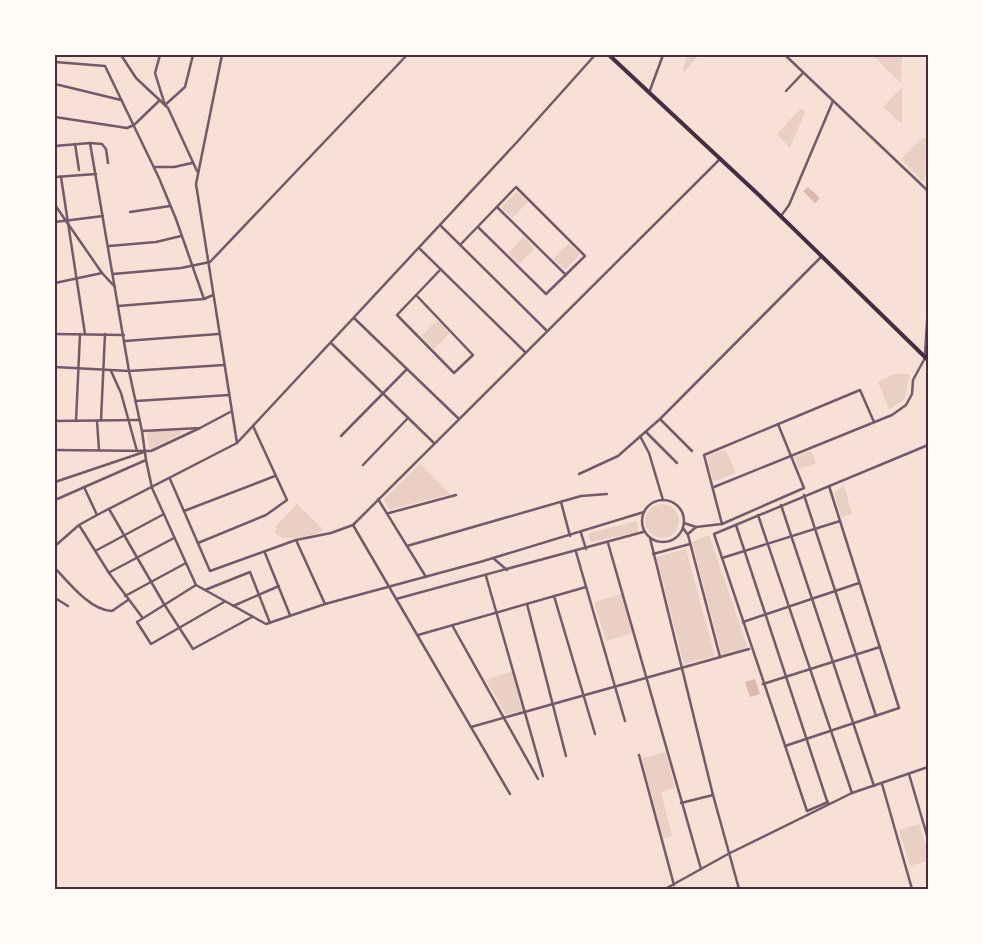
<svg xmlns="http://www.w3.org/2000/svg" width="983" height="944" viewBox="0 0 983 944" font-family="Manrope,sans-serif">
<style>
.green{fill:#ebcfc5}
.water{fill:#dcb8b0}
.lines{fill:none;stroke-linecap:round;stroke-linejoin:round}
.minor{stroke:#755966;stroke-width:2.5}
.tertiary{stroke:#755966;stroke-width:3}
.secondary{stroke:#4a2c40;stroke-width:4}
.neatline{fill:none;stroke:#4a2c40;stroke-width:2}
</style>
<rect width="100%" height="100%" fill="#f7e1d7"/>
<!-- green -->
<g class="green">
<path d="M688,55H699L684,72L682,71Z"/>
<path d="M872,55H902L901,83Z"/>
<path d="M902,87V124L883,107Z"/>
<path d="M801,108L805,112L790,148L777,134Z"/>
<path d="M922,138H927L925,180L922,181L901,159Z"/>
<path d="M517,191L528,202L512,218L501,207Z"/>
<path d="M524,237L535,249L519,264L508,253Z"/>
<path d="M569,243L580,254L565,270L553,259Z"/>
<path d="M437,320L450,333L434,349L421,336Z"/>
<path d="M895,374H910L904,400L889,410L878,382Z"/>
<path d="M147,431H186L152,449L149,448Z"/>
<path d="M725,449L736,473L713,482L707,456Z"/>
<path d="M811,451L816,463L799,469L794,457Z"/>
<path d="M420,464L450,494L389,510L384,499Z"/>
<path d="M844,485L852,514L841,518L834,493Z"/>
<path d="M297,504L324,530C316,536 289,541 279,536L275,533L277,525Z"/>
<circle cx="662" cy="521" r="17"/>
<path d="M635,521L638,523V532L591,542L588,535L590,533Z"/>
<path d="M709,535L748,648L722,656L692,542Z"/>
<path d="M686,549L715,656L684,664L656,557Z"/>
<path d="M622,594L633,633L606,641L594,602Z"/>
<path d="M513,671L523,710L506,715L486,680Z"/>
<path d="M666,752L675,788L661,792L672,836L663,839L642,758Z"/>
<path d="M919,824L928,853V861L910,866L899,830Z"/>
</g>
<!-- water -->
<g class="water">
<path d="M808,187L820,198L815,203L803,191Z"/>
<path d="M755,679L760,694L750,697L745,682Z"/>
</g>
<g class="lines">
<!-- minor -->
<g class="minor">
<path d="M121,55L136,78L168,108L197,171"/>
<path d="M160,55L155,73L165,105L185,87L193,55"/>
<path d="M222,55L196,184L237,443"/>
<path d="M785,55L928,191"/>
<path d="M55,62L105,66L159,178L176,219L204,299"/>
<path d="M55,84L121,100"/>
<path d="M786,91L803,73"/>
<path d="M649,93L663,55"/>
<path d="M55,117L127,128L134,125L160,100"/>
<path d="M75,144L79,170"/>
<path d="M55,146L90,143L102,144L106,149L108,163"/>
<path d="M154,167H174L192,163"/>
<path d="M55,177L96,174"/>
<path d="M61,177L85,334"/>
<path d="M55,205L102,273L115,287"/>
<path d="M497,207L566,275"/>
<path d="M130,212L170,206"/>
<path d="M781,216L789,205L833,101"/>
<path d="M55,222L103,216"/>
<path d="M440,225L547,331"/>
<path d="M460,245L516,187L585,256L546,294L478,227"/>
<path d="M109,246L156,242L181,236"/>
<path d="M419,248L525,352"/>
<path d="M113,274L181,268L210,262L407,55"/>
<path d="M55,283L102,273"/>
<path d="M416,295L473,355L454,373L397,315L441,269"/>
<path d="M118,306L204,299L213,295"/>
<path d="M354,318L459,419"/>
<path d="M55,334L124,335"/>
<path d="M125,341L218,334"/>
<path d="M331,343L434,443"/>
<path d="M55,367L129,371L224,365"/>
<path d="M111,371L121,393L137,451"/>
<path d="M136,401L229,395"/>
<path d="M660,419L692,451"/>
<path d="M101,420L105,334"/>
<path d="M55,421L139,420"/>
<path d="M76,421L80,334"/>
<path d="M97,421L99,450"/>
<path d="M142,431L200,428L232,411"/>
<path d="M646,432L677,463"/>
<path d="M341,436L407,369"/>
<path d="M640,436L649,453L663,500"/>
<path d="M55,450L151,451L200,428"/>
<path d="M146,460L152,488L196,585L266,624L325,604L480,562L644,512"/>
<path d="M363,465L408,418"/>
<path d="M579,474L618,456L660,419L822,256"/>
<path d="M170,479L210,571L296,540L331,533L353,525L720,159"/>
<path d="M55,482L144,452"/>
<path d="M84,487L97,515"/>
<path d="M714,487L892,415L906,405L912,394L913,380L925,358"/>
<path d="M804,495L876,716"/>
<path d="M378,499L426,577"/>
<circle cx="663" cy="521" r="21"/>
<path d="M55,500L146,460L142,431L129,371L90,143"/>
<path d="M561,502L570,536"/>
<path d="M781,505L874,786"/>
<path d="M109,509L164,604L193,649L252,617"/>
<path d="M184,511L275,476"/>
<path d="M389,513L456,495"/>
<path d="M758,515L852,793"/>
<path d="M684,523L696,527L722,524L804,488L778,424"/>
<path d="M722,524L704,455L860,390L874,422"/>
<path d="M79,525L109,573L142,617"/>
<path d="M353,525L510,794"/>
<path d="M736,525L828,804"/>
<path d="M683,528L688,535L720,657"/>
<path d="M581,533L586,549"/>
<path d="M688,534L696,527"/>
<path d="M650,538L713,795L739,889"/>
<path d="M296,540L325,604"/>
<path d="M198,543L266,515L287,500L253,426"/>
<path d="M608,543L701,869"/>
<path d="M55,546L79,525L97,515L237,443L518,141L595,55"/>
<path d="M407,546L581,496L607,494"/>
<path d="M97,550L164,514"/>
<path d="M576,552L625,721"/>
<path d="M265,553L290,615"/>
<path d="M653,554L690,544"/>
<path d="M493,558L507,570"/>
<path d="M722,558L840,521"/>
<path d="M55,568C69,583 90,610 112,611L128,600"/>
<path d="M110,572L174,538"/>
<path d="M486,576L543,776"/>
<path d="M196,585L137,622L151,644L224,602"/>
<path d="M205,590L250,572L270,623"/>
<path d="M125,596L186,563"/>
<path d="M554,596L595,734"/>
<path d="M55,598L68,606"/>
<path d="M396,599L643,532"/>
<path d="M527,604L566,756"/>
<path d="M233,606L279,586"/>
<path d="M743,622L859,583"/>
<path d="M452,625L538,779"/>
<path d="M418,635L586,587"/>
<path d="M763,684L880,647"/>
<path d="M471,727L749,649"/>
<path d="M785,746L899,708L829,486"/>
<path d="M639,755L674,885"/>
<path d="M909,774L928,839"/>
<path d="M882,784L912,889"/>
<path d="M828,802L807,811L714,534L928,445"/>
<path d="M681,803L713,795"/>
<path d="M665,889L728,854L852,793L928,767"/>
</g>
<!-- tertiary -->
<path class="tertiary" d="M925,358L928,310"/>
<!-- secondary -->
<path class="secondary" d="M609,55L760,196L928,360"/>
</g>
<!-- border -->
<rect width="983" height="944" fill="none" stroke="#fffaf5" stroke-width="112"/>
<rect x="56" y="56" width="871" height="832" class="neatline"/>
</svg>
